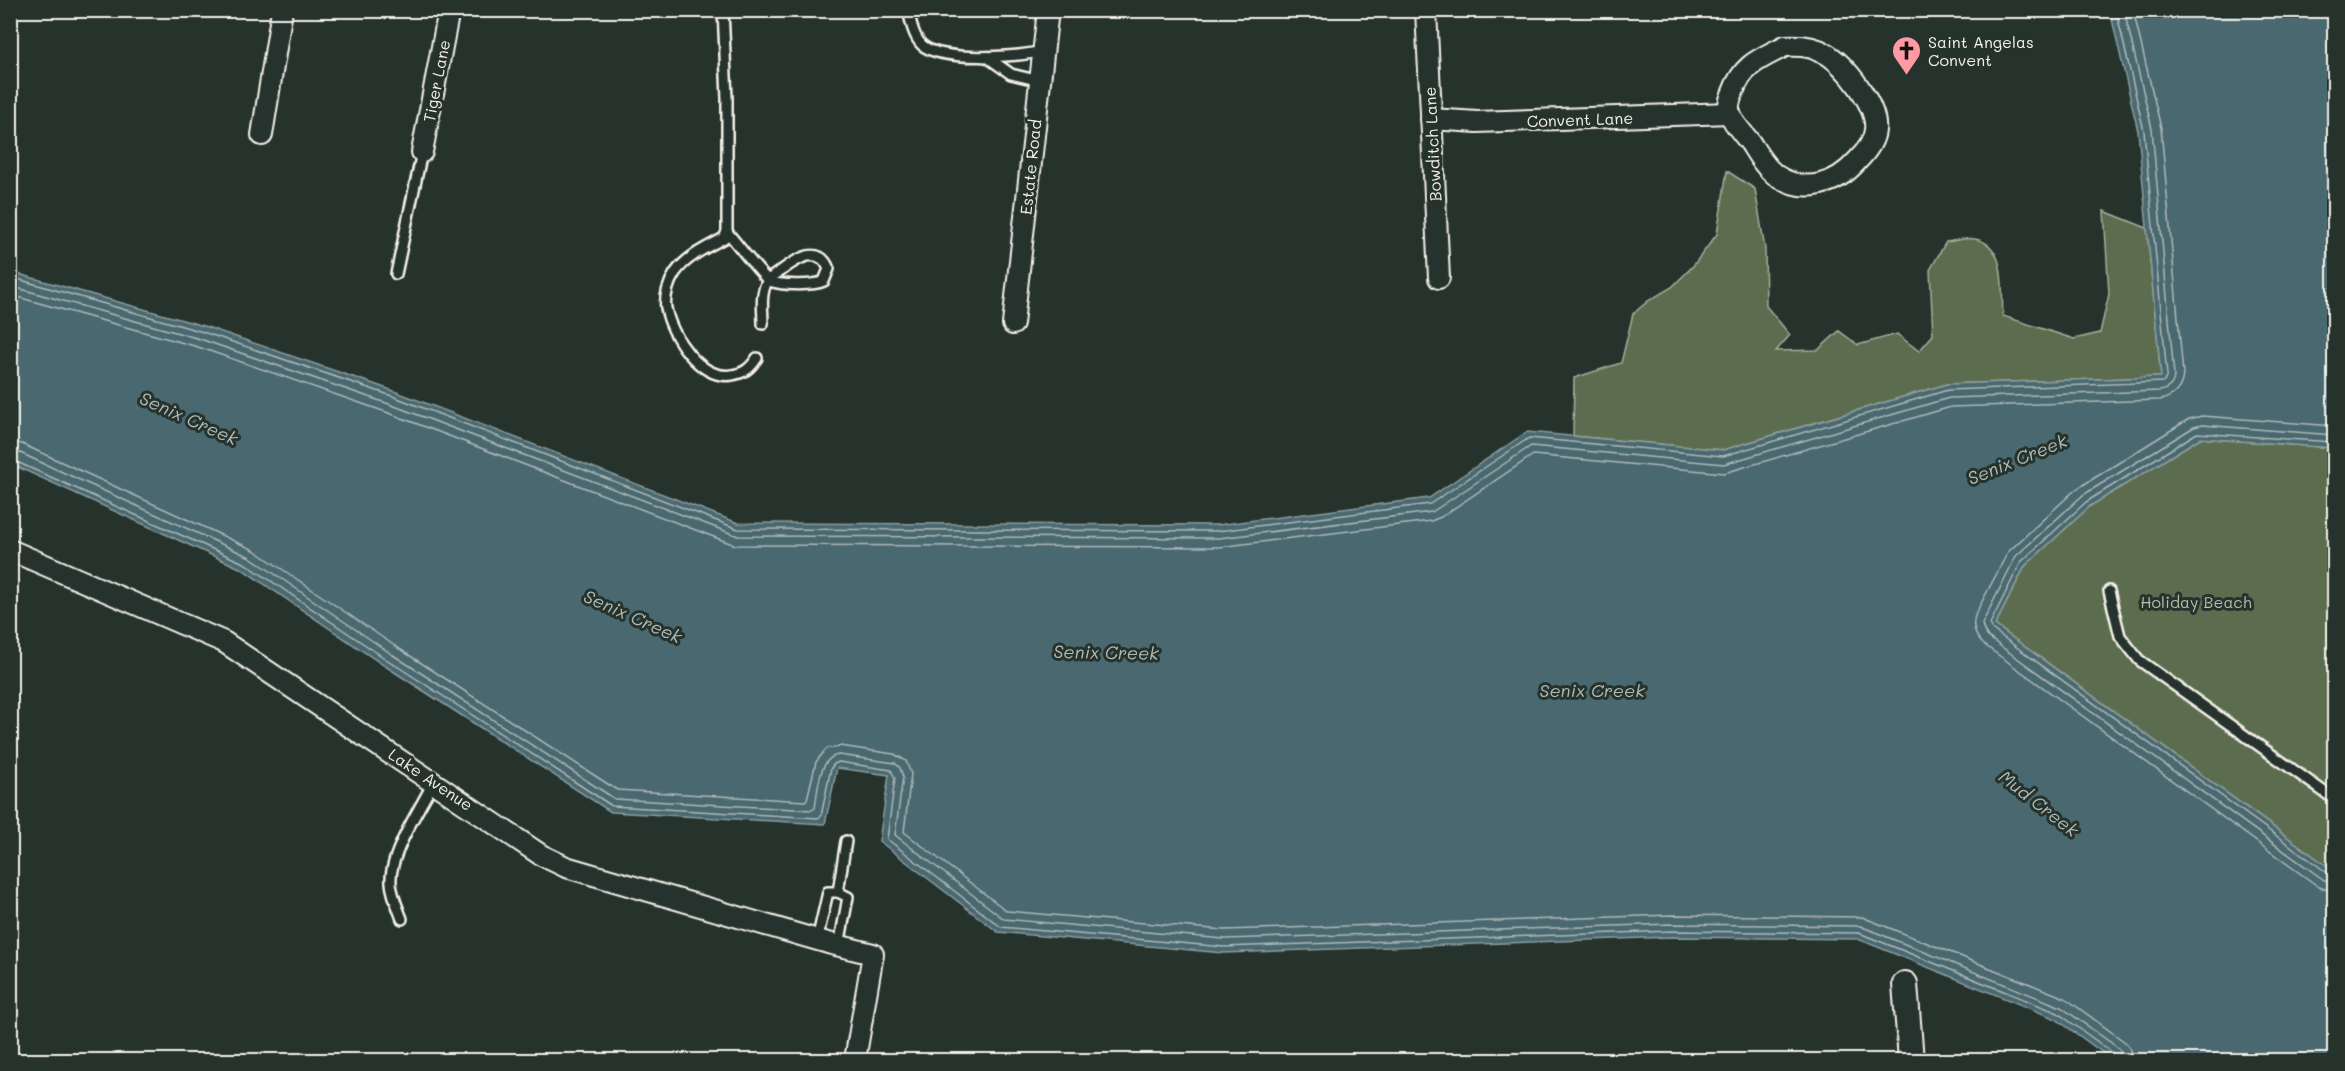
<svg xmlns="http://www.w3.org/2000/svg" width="2345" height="1071" viewBox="0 0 2345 1071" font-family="Mali,sans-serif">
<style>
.green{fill:#5b6d50;stroke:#a8af9c;stroke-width:1.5}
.water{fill:#49676f;stroke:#8d9e9f;stroke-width:1.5}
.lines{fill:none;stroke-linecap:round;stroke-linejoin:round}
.shore{stroke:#b0bab8;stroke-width:1.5}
.service-casing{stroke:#f4f1e8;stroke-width:14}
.minor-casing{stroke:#f4f1e8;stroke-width:24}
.tertiary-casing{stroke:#f4f1e8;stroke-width:28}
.service{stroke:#26332d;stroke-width:9}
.minor{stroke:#26332d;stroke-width:20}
.tertiary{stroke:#26332d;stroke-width:24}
.labels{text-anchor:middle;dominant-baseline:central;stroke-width:6;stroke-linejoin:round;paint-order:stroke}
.poi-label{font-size:16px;fill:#f4f1e8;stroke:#26332d;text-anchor:start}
.street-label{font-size:16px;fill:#f4f1e8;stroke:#26332d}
.park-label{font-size:16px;fill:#b7bcab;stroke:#26332d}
.water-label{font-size:18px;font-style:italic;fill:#b0bab8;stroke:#26332d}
</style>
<rect width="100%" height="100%" fill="#26332d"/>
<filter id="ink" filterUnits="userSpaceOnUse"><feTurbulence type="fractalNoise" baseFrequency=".0167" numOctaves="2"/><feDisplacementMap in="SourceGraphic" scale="12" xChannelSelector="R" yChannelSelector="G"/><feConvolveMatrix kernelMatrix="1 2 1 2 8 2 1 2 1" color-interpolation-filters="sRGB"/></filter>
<g filter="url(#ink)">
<!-- green -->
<g class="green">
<path d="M1727,171L1755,189L1765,249L1766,306L1790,335L1776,351L1818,350L1839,331L1858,345L1897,334L1919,351L1933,335L1930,270L1946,242C1955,241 1966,237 1975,239C2008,245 2001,290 2003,316L2074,339L2100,333L2109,294L2104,211L2147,228L2161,377L1947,384L1723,450L1573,436L1574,378L1621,363L1633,314L1648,301L1672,287L1693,266L1717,234Z"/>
<path d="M2200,438L2334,448V871L1995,625L2025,566L2090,506Z"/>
</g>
<!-- water -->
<path class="water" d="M2110,11H2334V448L2200,438L2090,506L2025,566L1995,625L2334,871V1060H2113L2056,1019L1858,939L1673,937L1223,953L998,932L879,841L889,775L837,768L825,824L611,812L382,664L242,569L11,464V269L15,273L204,326L394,391L738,523L1217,525L1429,498L1527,432L1723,450L1947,384L2161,377L2138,131Z"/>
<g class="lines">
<!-- shore -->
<g class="shore">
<path d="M10,277L203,332L392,396L738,529L1218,531L1430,504L1529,438L1723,456L1948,390L2164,382L2167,375L2144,131L2116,10"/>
<path d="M10,286L200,339L389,404L738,536L1219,538L1432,512L1531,446L1724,464L1949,398L2160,391C2169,389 2174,384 2174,375L2152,129L2124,10"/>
<path d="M10,295L198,347L386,412L735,545L1219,547L1431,521L1441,517L1533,455L1724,473L1951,407L2160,400C2174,397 2182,389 2183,374L2161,128L2133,10"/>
<path d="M2334,426L2202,416L2189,419L2075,490L2008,552L1976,613C1971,625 1974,635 1983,644L2319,887L2334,892"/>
<path d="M2334,435L2202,425L2194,427L2083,495L2016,556L1982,624L1984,631L1988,637L2324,880L2334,883"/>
<path d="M10,442L22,444L254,550L395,646L617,790L805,801L807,799L816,762L826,749L840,746L894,754L906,761L911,774L904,832L1007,911L1224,930L1672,915L1862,917L2065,998L2125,1042L2130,1049L2132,1060"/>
<path d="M2334,442L2197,433L2086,502L2021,562L1990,624L1993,630L2329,874L2334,875"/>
<path d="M10,451L18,452L250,557L390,653L615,799L812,810L815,808C818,791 818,757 839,755L895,763L900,768L903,777L895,835L1004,919L1224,939L1672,924L1860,926L2061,1007L2117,1047L2122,1053L2123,1060"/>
<path d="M10,459L246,564L386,659L612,806L818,818L821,816L831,768L834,764L839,762L891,770L895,778L887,839L1001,927L1224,947L1673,931L1859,933L2058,1013L2113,1053L2115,1060"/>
</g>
<defs>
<g id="service">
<path d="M723,10L727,98V232L724,238C707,247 686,257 675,273C669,282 664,297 666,308C671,336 700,380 732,375C744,373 750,369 757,358"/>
<path d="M908,10C911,22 913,36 922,45C941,62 1018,57 1043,51"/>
<path d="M987,57L1011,74L1040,81"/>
<path d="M727,232C736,242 760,274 768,280C778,286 814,286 824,281L829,269C819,244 797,259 782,270C777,273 771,277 767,282C760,294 763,311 763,324"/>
<path d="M396,274L422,152"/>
<path d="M2109,591L2120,636L2139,660L2334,799"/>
<path d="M838,892L846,841"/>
<path d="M402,919C398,908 392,895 391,883C389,854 421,807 434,781"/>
<path d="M817,940L828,892H838L848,897L839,946"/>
</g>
<g id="minor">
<path d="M1426,10L1439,278"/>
<path d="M1785,46C1798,45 1813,46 1825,53C1845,64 1878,106 1875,130C1874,142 1865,153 1857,161C1836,185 1805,194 1777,176C1766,169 1758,155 1751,144C1745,135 1734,125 1730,114C1727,107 1730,99 1733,92C1743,64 1760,59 1785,46Z"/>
<path d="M1431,119L1477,122L1730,113"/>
<path d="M262,135L282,10"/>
<path d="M422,152L449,10"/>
<path d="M1013,324L1048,10"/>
<path d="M10,550L224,642L541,855L566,867L828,943L873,954L855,1060"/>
</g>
<path id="tertiary" d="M1905,984L1911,1060"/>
</defs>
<!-- service casing -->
<use href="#service" class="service-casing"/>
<!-- minor casing -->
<use href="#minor" class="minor-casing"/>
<!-- tertiary casing -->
<use href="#tertiary" class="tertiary-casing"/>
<!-- service -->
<use href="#service" class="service"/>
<!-- minor -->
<use href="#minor" class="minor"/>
<!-- tertiary -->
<use href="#tertiary" class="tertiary"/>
</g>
</g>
<!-- icons -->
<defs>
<symbol id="church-pin" viewBox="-11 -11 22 30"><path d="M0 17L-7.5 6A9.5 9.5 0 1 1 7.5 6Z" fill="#ff9aa2" stroke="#26332d"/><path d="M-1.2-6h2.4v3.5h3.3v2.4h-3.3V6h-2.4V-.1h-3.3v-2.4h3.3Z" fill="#111"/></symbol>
</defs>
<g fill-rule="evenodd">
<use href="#church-pin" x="1890" y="34" width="33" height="45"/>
</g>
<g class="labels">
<!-- poi labels -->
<g class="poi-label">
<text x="1928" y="41">Saint Angelas<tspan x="1928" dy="18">Convent</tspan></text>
</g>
<!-- street labels -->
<g class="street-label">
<text transform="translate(436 81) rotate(-79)">Tiger Lane</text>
<text transform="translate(1580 119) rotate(-2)">Convent Lane</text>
<text transform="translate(1432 144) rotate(-93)">Bowditch Lane</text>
<text transform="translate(1030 167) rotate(-84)">Estate Road</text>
<text transform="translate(431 779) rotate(34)">Lake Avenue</text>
</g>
<!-- park labels -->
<g class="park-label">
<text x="2196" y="601">Holiday Beach</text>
</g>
<!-- water labels -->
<g class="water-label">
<text transform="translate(189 418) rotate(24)">Senix Creek</text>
<text transform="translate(2017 459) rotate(-22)">Senix Creek</text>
<text transform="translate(633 616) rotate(24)">Senix Creek</text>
<text transform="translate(1106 652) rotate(1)">Senix Creek</text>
<text x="1592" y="690">Senix Creek</text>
<text transform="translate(2039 803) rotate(38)">Mud Creek</text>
</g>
</g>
<!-- margin -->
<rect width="2345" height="1071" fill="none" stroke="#26332d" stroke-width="36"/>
<rect x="18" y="18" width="2309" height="1035" fill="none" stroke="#f4f1e8" stroke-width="2" filter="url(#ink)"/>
</svg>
